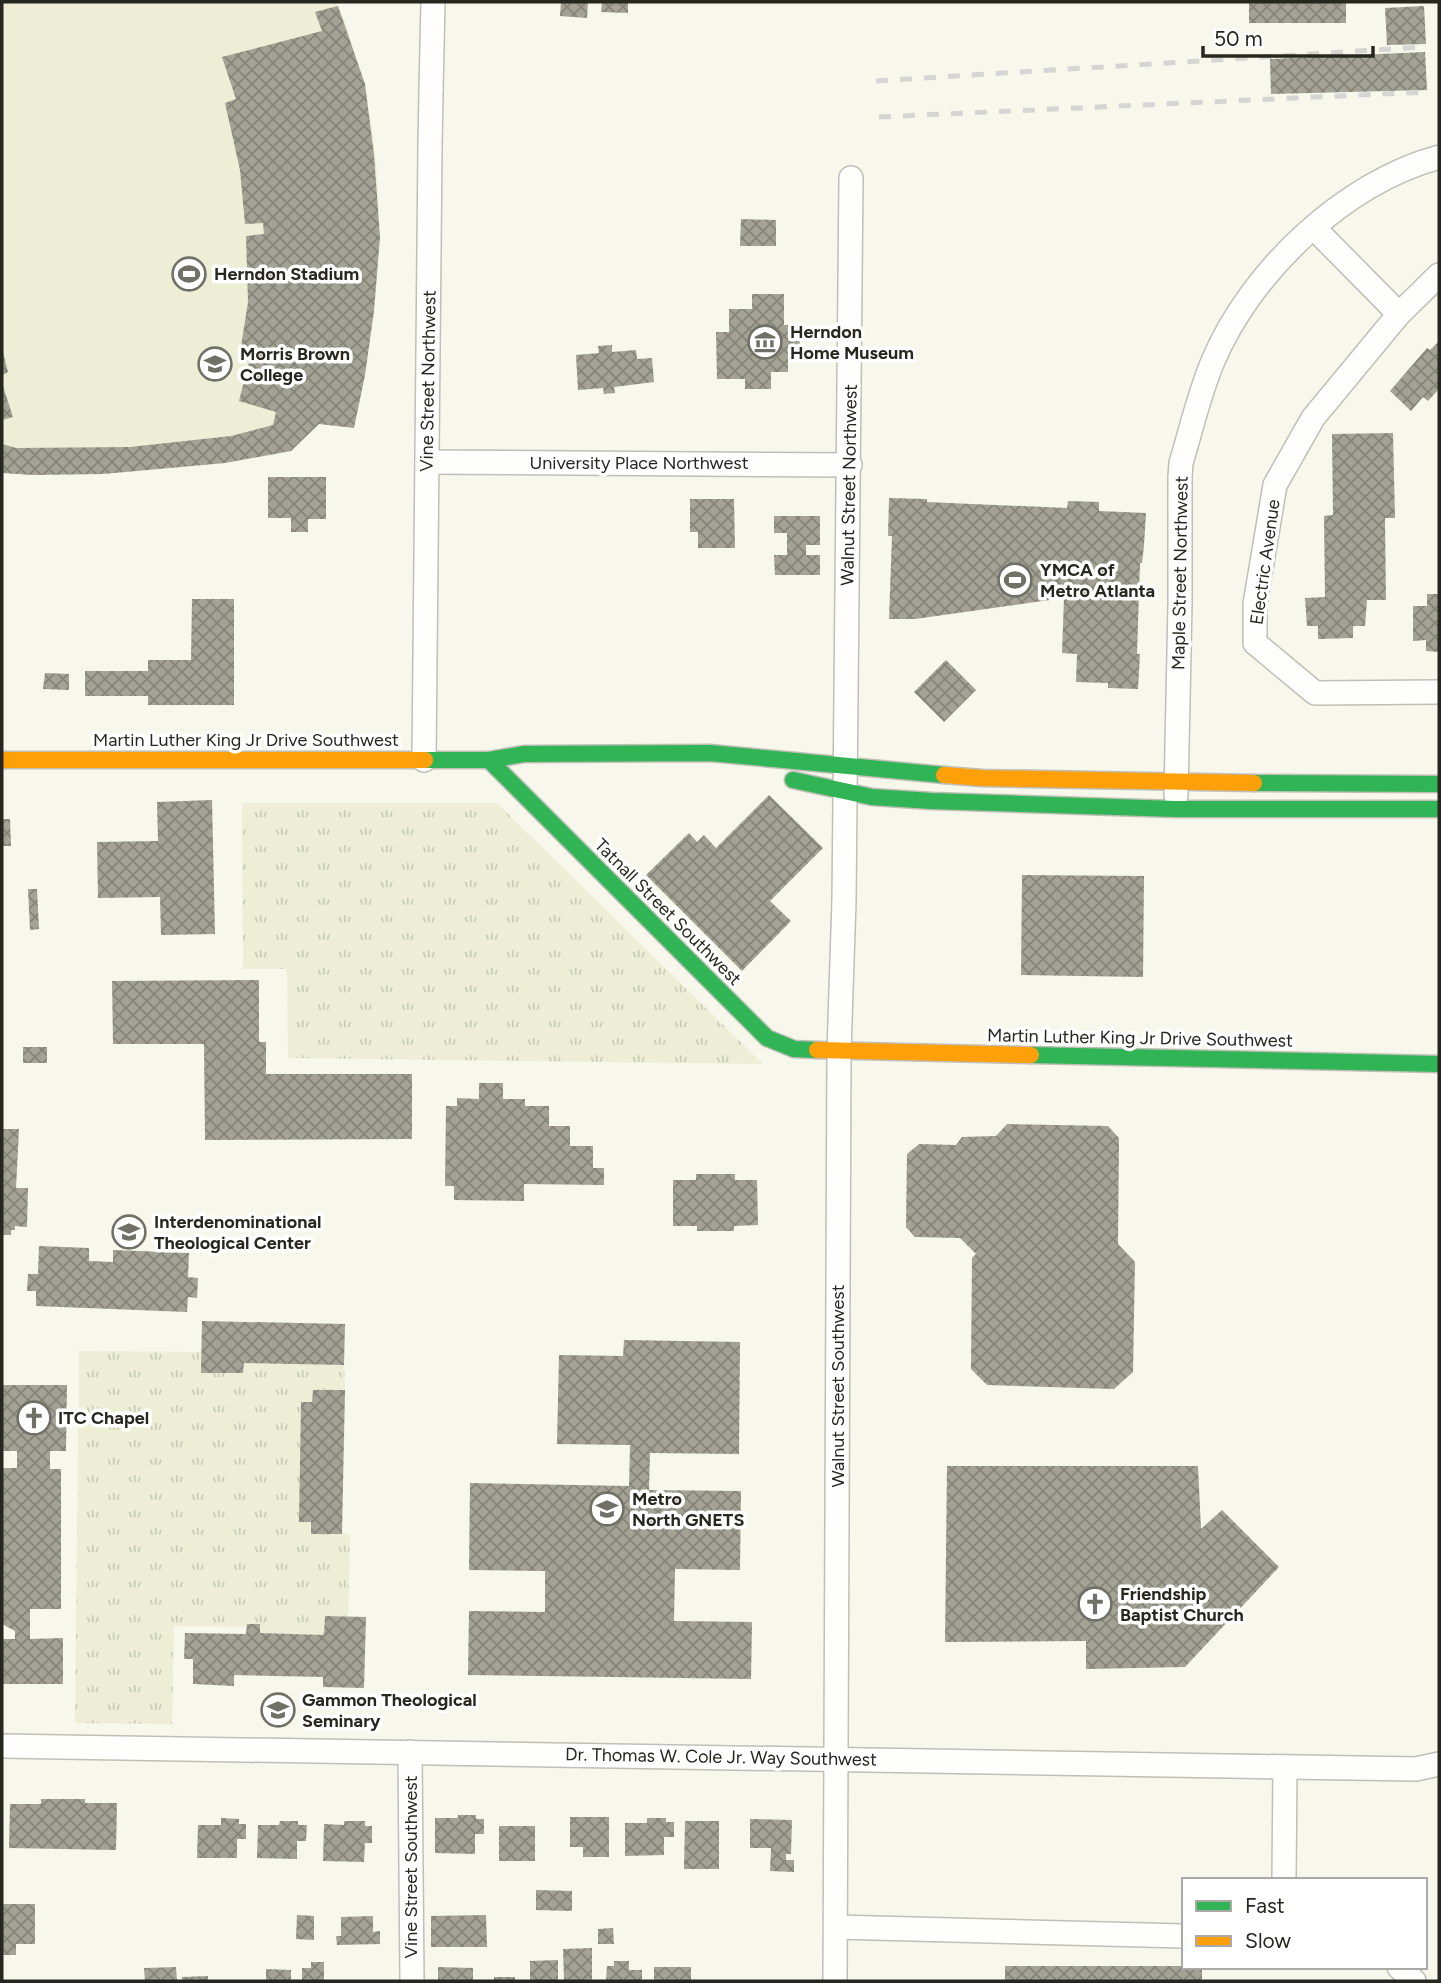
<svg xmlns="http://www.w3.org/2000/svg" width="1441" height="1983" viewBox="0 0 1441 1983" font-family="Figtree,sans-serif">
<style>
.grass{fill:url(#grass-tufts)}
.pitch{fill:#edeed5}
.building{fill:url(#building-cross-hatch)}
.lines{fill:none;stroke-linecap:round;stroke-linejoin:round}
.street-casing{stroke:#bfbfb7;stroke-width:26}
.fast-casing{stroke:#bfbfb7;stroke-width:19}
.slow-casing{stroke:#bfbfb7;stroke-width:19}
.street{stroke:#fefefc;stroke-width:23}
.fast{stroke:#30b455;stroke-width:16}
.slow{stroke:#ff9f0a;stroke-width:16}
.rail{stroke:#d5d5d2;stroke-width:5;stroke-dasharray:12 12;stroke-linecap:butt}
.street-bridge-casing{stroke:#bfbfb7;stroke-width:26;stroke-linecap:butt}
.street-bridge{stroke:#fefefc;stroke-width:23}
.labels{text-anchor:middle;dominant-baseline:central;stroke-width:7;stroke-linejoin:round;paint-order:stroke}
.poi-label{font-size:18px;font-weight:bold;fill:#272720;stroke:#fff;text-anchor:start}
.street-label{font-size:18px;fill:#272720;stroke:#fff}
</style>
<defs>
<pattern id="grass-tufts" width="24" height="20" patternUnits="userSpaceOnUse" patternTransform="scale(1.75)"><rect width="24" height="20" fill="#edeed5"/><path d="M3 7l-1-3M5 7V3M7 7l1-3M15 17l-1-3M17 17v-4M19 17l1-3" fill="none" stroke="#cbccb7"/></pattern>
<pattern id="building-cross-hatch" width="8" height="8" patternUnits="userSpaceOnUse" patternTransform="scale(1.75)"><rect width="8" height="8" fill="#a3a294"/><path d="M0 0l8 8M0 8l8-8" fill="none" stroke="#858478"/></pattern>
</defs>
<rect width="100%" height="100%" fill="#f7f7ec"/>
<!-- grass -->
<g class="grass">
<path d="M242,803H497L763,1064L288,1058L287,969H243Z"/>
<path d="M79,1351L201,1352V1373H243L244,1363L344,1365L345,1390H313L312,1402H301L311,1533L350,1534L348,1616H325L324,1635L260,1633V1624H247V1627L174,1626L172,1724L75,1723Z"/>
</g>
<!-- pitch -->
<path class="pitch" d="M2,2H335C345,16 349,35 354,52C393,174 380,305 354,428L319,424L291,451L225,463L103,474L33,475L2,473Z"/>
<!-- building -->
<g class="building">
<path d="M561,2H588L587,18L560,16Z"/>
<path d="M602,2H628V13L601,12Z"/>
<rect x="1249" y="2" width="97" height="21"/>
<path d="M338,6L365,84L374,155L380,237L374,311L365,375L354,428L319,424L291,451L225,463L103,474L33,475L2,473V444L16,448L130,447L231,436L273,425L276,412L239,401L249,362L239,359L248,302L246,236L264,234L263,223L245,224L240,170L225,103L236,99L222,57L322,31L315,12Z"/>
<path d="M1424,6L1426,44L1387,45L1385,8Z"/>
<path d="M1425,52L1427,90L1271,94L1270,59Z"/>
<path d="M741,219L776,220V246H740Z"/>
<path d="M752,294H784V325H800V359H788V372H771V389H745V379H717L716,332H729V309H752Z"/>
<path d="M1439,341V389L1428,401L1423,397L1411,411L1390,391L1427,348L1430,350Z"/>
<path d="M612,345V352L636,350L637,359L652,358L654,382L614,387L615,393L604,394L603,388L578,390L576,355L599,353L598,346Z"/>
<path d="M2,348L8,372L2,375Z"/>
<path d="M2,383L13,417L2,420Z"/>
<path d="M1393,433L1395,518H1385L1386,600H1367L1365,626H1353V638L1318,639V626H1307L1305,598L1325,597L1324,516L1333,515L1332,434Z"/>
<path d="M268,477H326V519H308V532H291V518H268Z"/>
<path d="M889,498L927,499V502L1067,508L1068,501L1099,502V511L1146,513L1144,545L1142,563H1140L1137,654H1140L1138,689L1108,688V683L1076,682L1077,654L1062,653L1064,598L915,619H889L892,536H888Z"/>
<path d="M690,499H734L735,548H698V532H690Z"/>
<path d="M774,516H820V545H806V555H820V575H775L774,555H787V533H774Z"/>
<path d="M1427,594H1439V652L1426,651V640L1413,641V606H1427Z"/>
<path d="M192,599H234V705H148V696H85V671H148V660H191Z"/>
<path d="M946,660L976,690L944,722L914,692Z"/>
<path d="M45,673L69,674V690L43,689Z"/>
<path d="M769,795L823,848L770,901L791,921L742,971L646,875L689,833L697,842L704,835L716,848Z"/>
<path d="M212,800L215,934L161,935L160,897L98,898L97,842L158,841L157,802Z"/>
<path d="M2,819H10L11,846H2Z"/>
<path d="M1022,875L1144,876L1143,977L1021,975Z"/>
<path d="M28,889H37L39,929L30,930Z"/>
<path d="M259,980V1042H266V1074H412V1139L205,1140L204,1044H113L112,981Z"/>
<rect x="23" y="1047" width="24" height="16"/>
<path d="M479,1083H503V1099H525V1106H549V1126H570V1146H593V1168H604V1185L524,1184V1201L454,1200V1186H445L446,1106H457V1098L479,1099Z"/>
<path d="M1007,1124L1108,1126L1119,1138L1118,1244L1135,1262L1133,1372L1114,1389L987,1385L971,1369L972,1258L976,1254L960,1238L915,1237L906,1227L907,1154L919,1144L956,1145L962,1137L996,1136Z"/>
<path d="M2,1129H19L16,1188H28L27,1227L15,1226V1230H11V1235H2Z"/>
<path d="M696,1174H735V1180H757L758,1225L734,1226V1231H697V1226H673V1180H696Z"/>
<path d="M39,1246L89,1248V1261L113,1262V1250L189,1253L188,1277L198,1278L197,1298L188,1297L187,1312L36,1306V1291H27L28,1274H38Z"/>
<path d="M202,1321L345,1324L344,1365L244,1363L243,1373H201Z"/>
<path d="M624,1340L740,1342L739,1454L650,1453L649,1490L741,1491L740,1570L675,1569L674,1621L752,1622L751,1679L468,1675L469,1611L545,1612V1571L469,1570L470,1483L629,1486L630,1445L557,1444L559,1355L623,1356Z"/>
<path d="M2,1385H67L66,1451H50V1469H61V1609H30V1639L63,1638V1684H2V1639H15V1631L2,1624V1468H17V1451H2Z"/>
<path d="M313,1390H345L342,1534H311V1522H299L301,1402H312Z"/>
<path d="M947,1466H1198L1201,1529L1222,1510L1279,1567L1185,1667L1086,1669V1641L945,1642Z"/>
<path d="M325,1616L366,1617L364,1688L323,1687V1677L234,1675V1686L193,1684V1659H184L185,1633L246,1634L247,1624H260V1633L324,1635Z"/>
<path d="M41,1799H85V1803H117L116,1850L9,1848L10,1804H41Z"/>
<path d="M458,1815H476V1819H484V1834H475V1854L435,1853V1818H458Z"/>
<path d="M570,1817H609V1857H583V1847H570Z"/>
<path d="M221,1818L239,1819V1824H246V1839H237V1858H197L198,1825H221Z"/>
<path d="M647,1818H666V1822H674V1837H664V1855L625,1856V1823H647Z"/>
<path d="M750,1819L792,1820L791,1854H786V1860H794V1872L770,1871L771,1848H750Z"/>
<path d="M280,1821H298V1825H307L306,1841H297V1859L257,1858L258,1825H279Z"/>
<path d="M344,1821H365V1826H372V1843H365L364,1862L323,1861L324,1824L344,1825Z"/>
<path d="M685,1821H719V1869H684Z"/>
<rect x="499" y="1826" width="36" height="35"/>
<path d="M536,1890L572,1891V1911L536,1910Z"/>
<path d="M2,1904H35V1944H16V1955H2Z"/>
<path d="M297,1915L314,1916V1940L296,1939Z"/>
<path d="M486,1915L487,1947H431V1916Z"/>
<path d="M373,1916V1932L380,1931V1944L337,1945L336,1936H341V1917Z"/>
<path d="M613,1928L614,1944H598V1929Z"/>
<path d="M592,1948V1981H564L563,1949Z"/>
<path d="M558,1960V1981H530V1961Z"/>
<path d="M614,1961H629V1970H642V1981H606L607,1966H614Z"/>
<path d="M311,1962H324V1981H302V1968H311Z"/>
<path d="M1005,1966H1184L1202,1967V1981H1005Z"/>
<path d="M176,1967L177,1981H145L144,1968Z"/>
<path d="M438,1967L473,1968V1981H438Z"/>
<rect x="654" y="1967" width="37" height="14"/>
<path d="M266,1969L291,1970V1981H266Z"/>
<path d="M208,1976V1981H182V1977Z"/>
<rect x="494" y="1977" width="21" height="4"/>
</g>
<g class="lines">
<defs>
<g id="street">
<path d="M431,91L433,2"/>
<path d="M1314,228L1399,314"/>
<path d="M1439,275L1399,314L1313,418L1275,485L1255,604V643L1315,693L1439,692"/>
<path d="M427,462L850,465"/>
<path d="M424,760L430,146"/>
<path d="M1176,795L1180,604V477L1181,463C1191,430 1199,394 1213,361C1251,271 1344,183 1439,157"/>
<path d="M2,1746L1416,1769L1439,1764"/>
<path d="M410,1752L412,1981"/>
<path d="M1284,1880L1285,1767"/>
<path d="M836,1927L1184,1936"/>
<path d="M1399,1967L1414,1981"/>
<path d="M835,1981L839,1051L844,901L851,178"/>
</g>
<g id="fast">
<path d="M425,760H489L524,754L710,753L944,775"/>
<path d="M489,760L767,1038L794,1049L817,1050"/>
<path d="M793,780L872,797L932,801L1175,809H1439"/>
<path d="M1254,783L1439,784"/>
<path d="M1031,1055L1439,1064"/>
</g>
<g id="slow">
<path d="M2,760H425"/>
<path d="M944,775L982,778L1254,783"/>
<path d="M817,1050L1031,1055"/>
</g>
</defs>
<!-- street casing -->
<use href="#street" class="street-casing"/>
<!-- fast casing -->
<use href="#fast" class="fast-casing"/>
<!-- slow casing -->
<use href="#slow" class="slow-casing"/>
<!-- street -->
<use href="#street" class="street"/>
<!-- fast -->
<use href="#fast" class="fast"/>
<!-- slow -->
<use href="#slow" class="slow"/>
<!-- rail -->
<g class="rail">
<path d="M876,81L1424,47"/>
<path d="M879,117L1427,92"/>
</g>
<defs>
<path id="street-bridge" d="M430,146L431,91"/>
</defs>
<!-- street-bridge casing -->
<use href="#street-bridge" class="street-bridge-casing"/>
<!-- street-bridge -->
<use href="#street-bridge" class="street-bridge"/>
</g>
<!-- icons -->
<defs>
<symbol id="stadium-ring" viewBox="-11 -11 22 22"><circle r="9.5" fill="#fff" stroke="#707067" stroke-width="1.5"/><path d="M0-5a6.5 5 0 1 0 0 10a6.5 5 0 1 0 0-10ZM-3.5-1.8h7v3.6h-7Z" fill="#707067"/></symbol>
<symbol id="museum-ring" viewBox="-11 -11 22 22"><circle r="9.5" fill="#fff" stroke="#707067" stroke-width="1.5"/><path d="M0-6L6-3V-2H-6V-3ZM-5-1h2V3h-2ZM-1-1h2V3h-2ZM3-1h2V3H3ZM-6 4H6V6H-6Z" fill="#707067"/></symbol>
<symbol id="university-ring" viewBox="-11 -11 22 22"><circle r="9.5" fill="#fff" stroke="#707067" stroke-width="1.5"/><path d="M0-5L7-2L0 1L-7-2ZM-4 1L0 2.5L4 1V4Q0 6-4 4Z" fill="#707067"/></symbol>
<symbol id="church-ring" viewBox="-11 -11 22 22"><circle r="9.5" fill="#fff" stroke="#707067" stroke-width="1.5"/><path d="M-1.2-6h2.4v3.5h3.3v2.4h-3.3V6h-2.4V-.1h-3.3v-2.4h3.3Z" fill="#707067"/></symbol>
<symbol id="school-ring" viewBox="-11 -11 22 22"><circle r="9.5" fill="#fff" stroke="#707067" stroke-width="1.5"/><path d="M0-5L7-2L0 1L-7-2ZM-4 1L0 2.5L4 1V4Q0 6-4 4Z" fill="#707067"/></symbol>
</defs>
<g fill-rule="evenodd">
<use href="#stadium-ring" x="170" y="255" width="38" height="38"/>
<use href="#museum-ring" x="746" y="323" width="38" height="38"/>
<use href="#university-ring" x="196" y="345" width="38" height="38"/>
<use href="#stadium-ring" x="996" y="561" width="38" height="38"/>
<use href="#university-ring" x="110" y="1213" width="38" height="38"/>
<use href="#church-ring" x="15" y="1399" width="38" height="38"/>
<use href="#school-ring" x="588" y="1490" width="38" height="38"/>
<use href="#church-ring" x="1076" y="1585" width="38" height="38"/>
<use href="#school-ring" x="259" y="1691" width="38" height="38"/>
</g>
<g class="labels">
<!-- poi labels -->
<g class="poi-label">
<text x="214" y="274">Herndon Stadium</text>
<text x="790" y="332">Herndon<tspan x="790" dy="21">Home Museum</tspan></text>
<text x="240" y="354">Morris Brown<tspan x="240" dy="21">College</tspan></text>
<text x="1040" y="570">YMCA of<tspan x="1040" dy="21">Metro Atlanta</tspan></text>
<text x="154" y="1222">Interdenominational<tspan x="154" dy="21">Theological Center</tspan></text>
<text x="58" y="1418">ITC Chapel</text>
<text x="632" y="1499">Metro<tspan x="632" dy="21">North GNETS</tspan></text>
<text x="1120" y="1594">Friendship<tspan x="1120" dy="21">Baptist Church</tspan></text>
<text x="302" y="1700">Gammon Theological<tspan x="302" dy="21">Seminary</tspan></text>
</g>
<!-- street labels -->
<g class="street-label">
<text transform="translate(428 381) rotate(-89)">Vine Street Northwest</text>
<text x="639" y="463">University Place Northwest</text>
<text transform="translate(849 485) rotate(-89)">Walnut Street Northwest</text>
<text transform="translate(1265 562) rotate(-82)">Electric Avenue</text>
<text transform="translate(1180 573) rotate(-89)">Maple Street Northwest</text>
<text x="246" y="740">Martin Luther King Jr Drive Southwest</text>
<text transform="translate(668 912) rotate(45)">Tatnall Street Southwest</text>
<text transform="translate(1140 1038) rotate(1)">Martin Luther King Jr Drive Southwest</text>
<text transform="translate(838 1386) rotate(-90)">Walnut Street Southwest</text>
<text transform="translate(721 1757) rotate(1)">Dr. Thomas W. Cole Jr. Way Southwest</text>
<text transform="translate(411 1867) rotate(-90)">Vine Street Southwest</text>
</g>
</g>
<!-- border -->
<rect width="1441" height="1983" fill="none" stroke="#272720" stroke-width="7"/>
<!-- legend -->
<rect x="1182" y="1878" width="245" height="91" fill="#ffffff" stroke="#a9a9a6" stroke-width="2"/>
<rect x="1196" y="1901" width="35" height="10" fill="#30b455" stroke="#a9a9a6" stroke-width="2"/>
<text x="1245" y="1913" font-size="21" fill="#272720">Fast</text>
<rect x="1196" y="1936" width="35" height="10" fill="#ff9f0a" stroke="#a9a9a6" stroke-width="2"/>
<text x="1245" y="1948" font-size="21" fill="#272720">Slow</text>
<!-- scale -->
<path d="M1203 46v10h170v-10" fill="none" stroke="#272720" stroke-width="3.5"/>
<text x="1214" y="46" font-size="21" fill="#272720" stroke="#ffffff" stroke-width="5" paint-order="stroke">50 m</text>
</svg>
